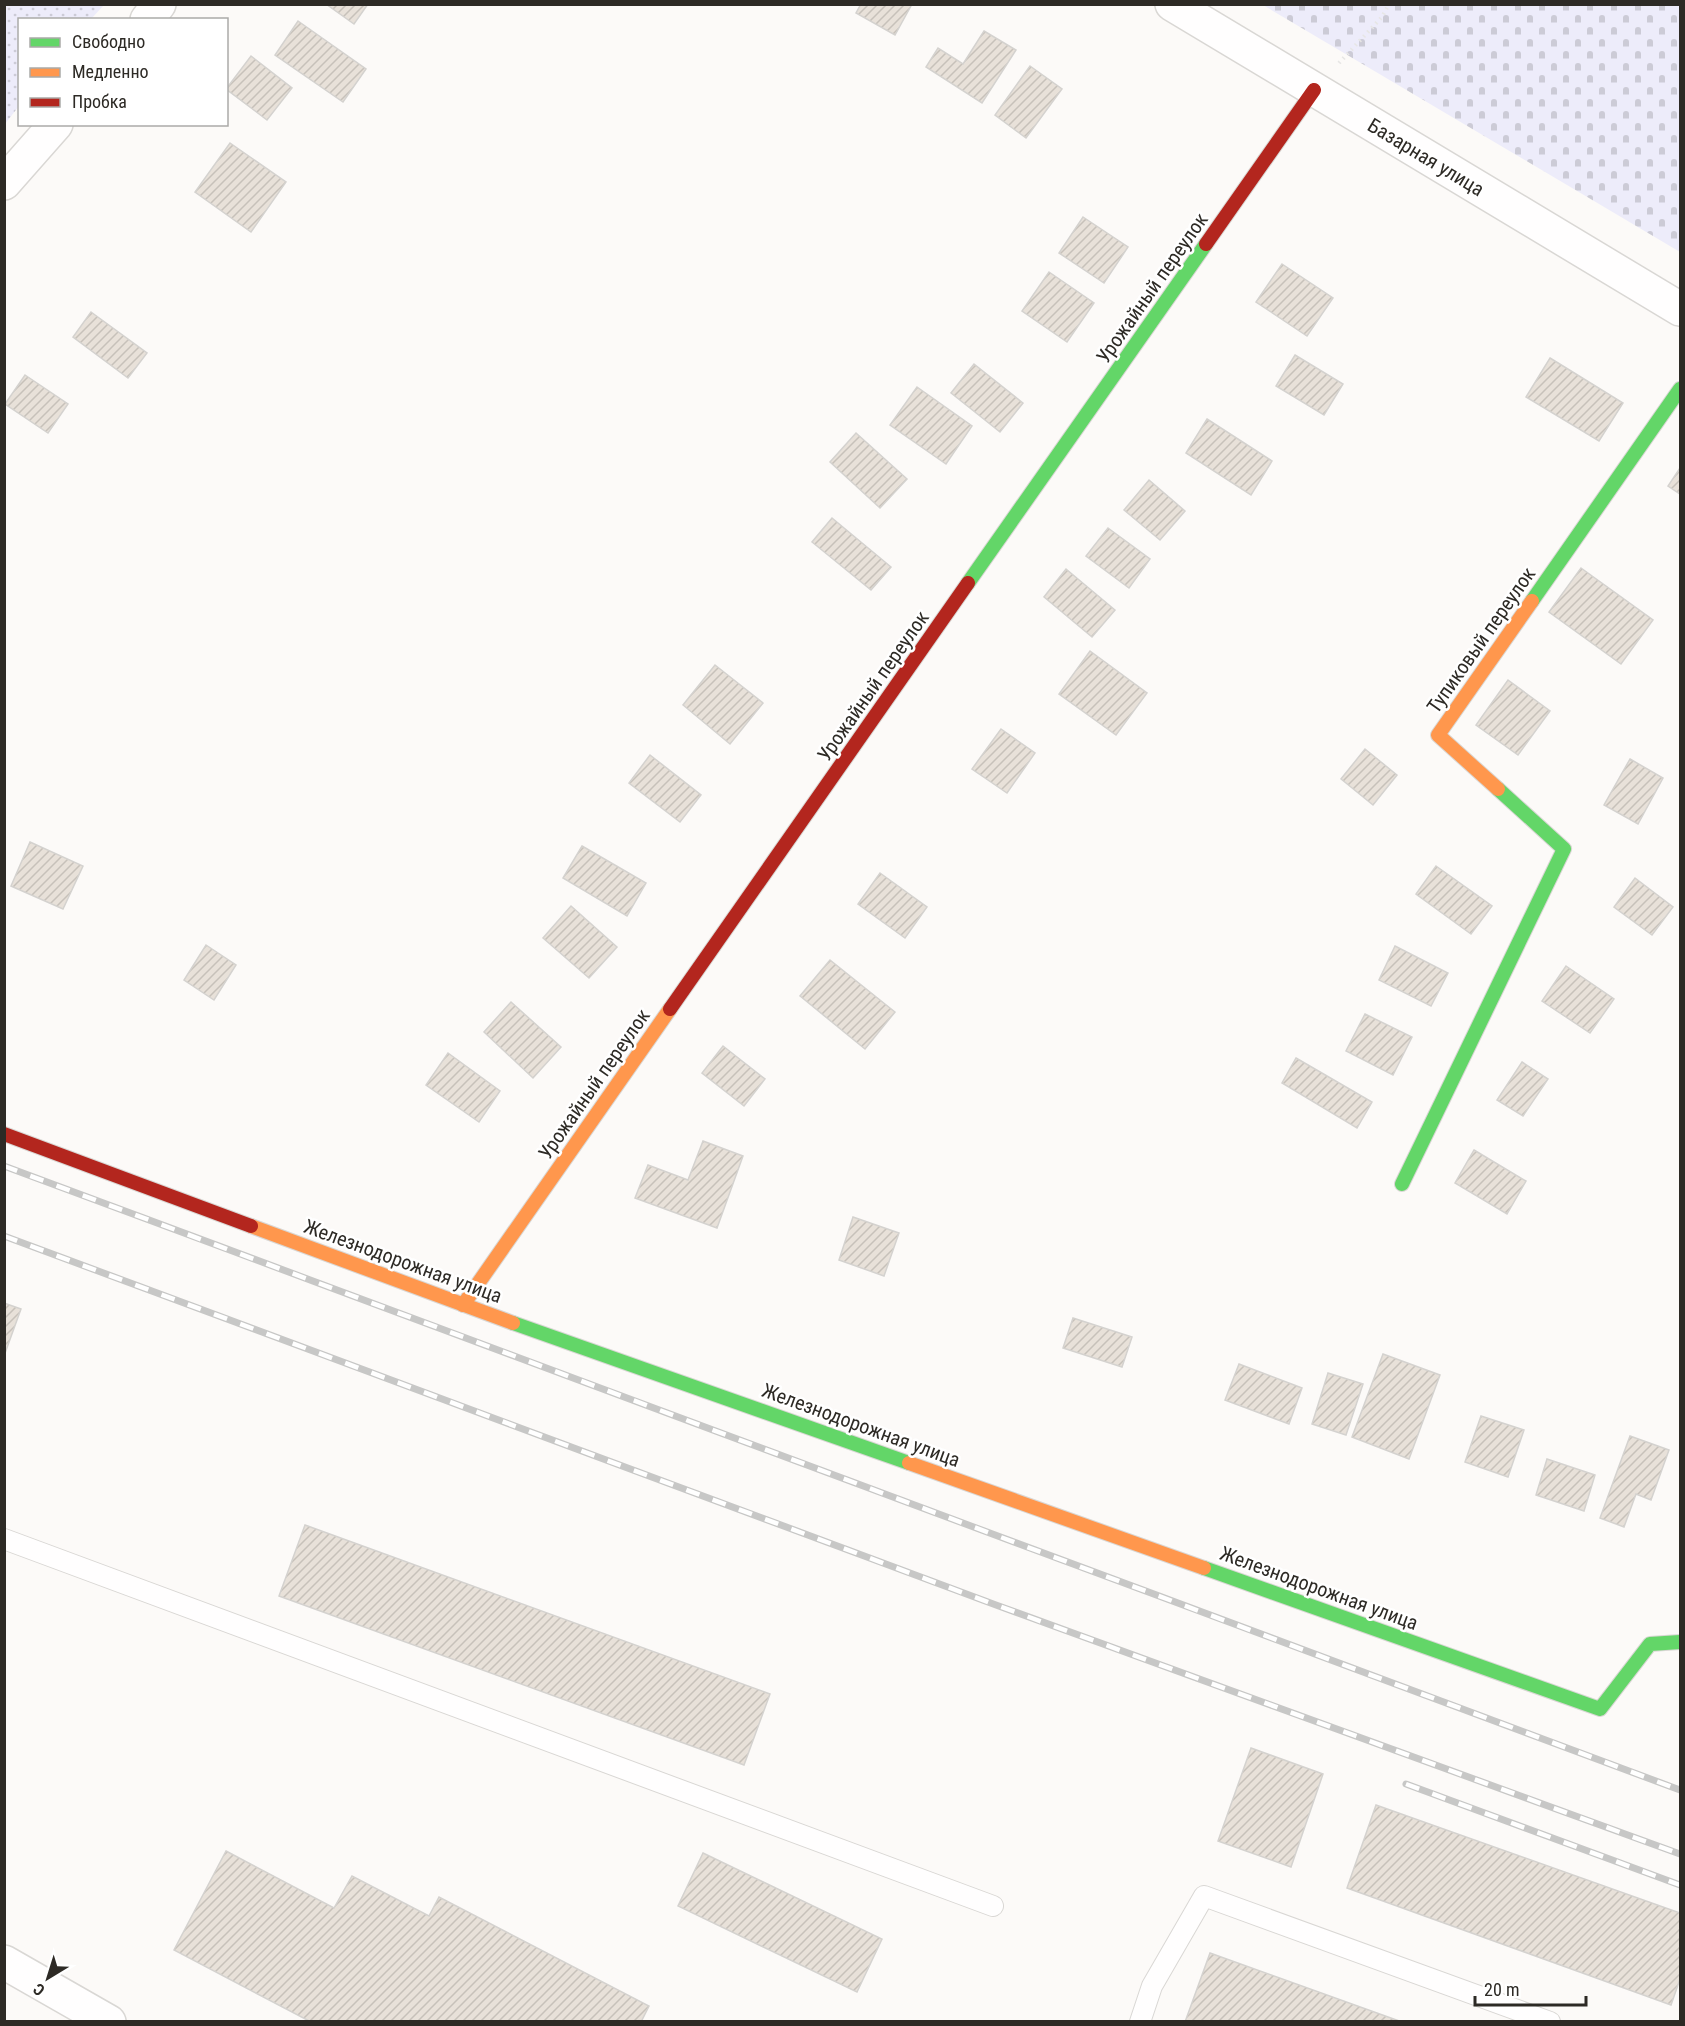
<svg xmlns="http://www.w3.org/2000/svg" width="1685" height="2026" viewBox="0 0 1685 2026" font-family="'Roboto Condensed',sans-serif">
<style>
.cemetery{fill:url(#cemetery-stones)}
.park{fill:url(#park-dots)}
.building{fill:url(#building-hatch);stroke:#d4d2cf;stroke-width:1.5}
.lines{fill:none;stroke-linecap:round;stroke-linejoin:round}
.lane-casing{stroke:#d9d7d4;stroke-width:22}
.street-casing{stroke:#d9d7d4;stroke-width:36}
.fast-casing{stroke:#d9d7d4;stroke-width:16}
.slow-casing{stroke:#d9d7d4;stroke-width:16}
.jam-casing{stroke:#d9d7d4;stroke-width:16}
.path{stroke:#e7e6e5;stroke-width:4;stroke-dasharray:1.5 4.5;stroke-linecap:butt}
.lane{stroke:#fffefe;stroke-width:20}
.street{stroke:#fffefe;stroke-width:33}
.fast{stroke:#63d668;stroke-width:14}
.slow{stroke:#ff974d;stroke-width:14}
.jam{stroke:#b3261e;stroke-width:14}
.rail-casing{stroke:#c7c7c6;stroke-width:7}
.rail{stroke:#fff;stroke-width:4.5;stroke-dasharray:14;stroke-linecap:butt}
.labels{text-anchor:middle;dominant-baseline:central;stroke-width:5;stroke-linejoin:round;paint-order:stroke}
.street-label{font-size:20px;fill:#2d2a25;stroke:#fff}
</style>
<defs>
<pattern id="cemetery-stones" width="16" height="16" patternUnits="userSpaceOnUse" patternTransform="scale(1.5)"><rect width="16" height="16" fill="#edecfa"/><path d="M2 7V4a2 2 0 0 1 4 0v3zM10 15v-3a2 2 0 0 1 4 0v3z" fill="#cccbd6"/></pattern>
<pattern id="park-dots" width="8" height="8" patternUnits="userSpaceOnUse" patternTransform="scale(1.5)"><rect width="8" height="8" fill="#edecfa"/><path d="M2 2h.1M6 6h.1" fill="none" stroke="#cccbd6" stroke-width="1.8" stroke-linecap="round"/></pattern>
<pattern id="building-hatch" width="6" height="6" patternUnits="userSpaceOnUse" patternTransform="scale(1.5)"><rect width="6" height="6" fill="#e8e1d9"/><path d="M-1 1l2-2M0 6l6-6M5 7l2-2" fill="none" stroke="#c7c1ba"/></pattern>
</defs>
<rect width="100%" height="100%" fill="#fcfaf8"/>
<!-- cemetery -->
<path class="cemetery" d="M1263,5H1680V252Z"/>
<!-- park -->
<path class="park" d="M5,4L104,5L91,19L20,20L19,106L5,124Z"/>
<!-- building -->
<g class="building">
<path d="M326,4H368L354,24Z"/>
<path d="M861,4H912L895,35L856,13Z"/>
<path d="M298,21L366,69L343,102L275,55Z"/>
<path d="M984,31L1016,50L982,103L926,67L938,48L963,64Z"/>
<path d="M251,56L292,88L267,120L226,89Z"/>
<path d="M1030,66L1062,89L1026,138L995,115Z"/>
<path d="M230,143L286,182L251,232L195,192Z"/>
<path d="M1083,217L1128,247L1104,283L1059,253Z"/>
<path d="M1282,264L1333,298L1307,336L1256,302Z"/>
<path d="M1049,272L1094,303L1067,342L1022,311Z"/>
<path d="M91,312L147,353L128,378L73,337Z"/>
<path d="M1295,355L1343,384L1324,415L1276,386Z"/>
<path d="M1550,358L1623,403L1599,441L1526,397Z"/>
<path d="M974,364L1023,403L1000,432L951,393Z"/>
<path d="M25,375L68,404L48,433L5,404Z"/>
<path d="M917,387L972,426L946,464L890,425Z"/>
<path d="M1207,419L1272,461L1251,495L1186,453Z"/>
<path d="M856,433L907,479L880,508L830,462Z"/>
<path d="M1680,468V494L1668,486Z"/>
<path d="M1149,480L1185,511L1160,540L1124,510Z"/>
<path d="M832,518L891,567L871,590L812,542Z"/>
<path d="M1108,528L1150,559L1129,588L1086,556Z"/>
<path d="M1581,568L1653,620L1621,664L1549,612Z"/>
<path d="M1066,569L1115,610L1092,637L1044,597Z"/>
<path d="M1090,651L1147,693L1116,735L1059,694Z"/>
<path d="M715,665L763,703L730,744L683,705Z"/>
<path d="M1508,680L1550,711L1518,755L1476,725Z"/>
<path d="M1001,729L1035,753L1007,793L972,769Z"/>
<path d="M1365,749L1397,775L1373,805L1341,779Z"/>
<path d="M650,755L701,795L680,822L629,783Z"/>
<path d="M1630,759L1663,778L1638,824L1604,805Z"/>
<path d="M30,842L83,866L63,909L11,886Z"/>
<path d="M582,846L646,883L627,916L563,878Z"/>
<path d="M1436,866L1492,906L1471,934L1416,894Z"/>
<path d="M880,873L927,907L905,938L858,904Z"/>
<path d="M1635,878L1673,907L1652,935L1614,907Z"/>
<path d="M571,906L617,947L589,978L543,938Z"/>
<path d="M206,945L236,965L214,1000L184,980Z"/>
<path d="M1395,946L1448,973L1431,1006L1379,980Z"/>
<path d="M830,960L895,1012L865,1049L800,996Z"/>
<path d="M1566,966L1614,999L1590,1033L1542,1001Z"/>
<path d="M511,1002L561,1047L533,1078L484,1032Z"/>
<path d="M1365,1014L1412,1037L1393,1075L1346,1051Z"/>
<path d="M723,1046L765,1079L744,1106L702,1073Z"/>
<path d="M448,1053L500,1091L479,1122L426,1085Z"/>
<path d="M1296,1058L1372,1102L1357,1128L1282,1083Z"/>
<path d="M1522,1062L1548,1079L1523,1116L1497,1100Z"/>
<path d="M703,1141L743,1156L717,1228L635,1198L648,1165L688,1180Z"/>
<path d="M1474,1150L1526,1181L1507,1214L1455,1183Z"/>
<path d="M853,1217L899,1233L884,1276L839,1260Z"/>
<path d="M4,1303L21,1309L4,1356Z"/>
<path d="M1073,1318L1132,1337L1122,1367L1063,1348Z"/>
<path d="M1383,1354L1440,1375L1409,1459L1352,1437Z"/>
<path d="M1239,1364L1302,1388L1289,1424L1225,1400Z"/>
<path d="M1328,1373L1363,1384L1346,1435L1312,1424Z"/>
<path d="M1481,1416L1524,1430L1508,1477L1465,1462Z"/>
<path d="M1630,1436L1669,1450L1651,1500L1636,1494L1624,1527L1600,1518Z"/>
<path d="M1547,1459L1595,1475L1584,1511L1536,1495Z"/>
<path d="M305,1525L770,1694L744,1765L279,1596Z"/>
<path d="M1251,1748L1323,1774L1291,1867L1218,1841Z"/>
<path d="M1376,1805L1680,1913V1979L1671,2005L1347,1888Z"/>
<path d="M226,1851L334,1908L352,1876L429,1916L439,1897L649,2006L641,2022H311L174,1950Z"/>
<path d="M703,1853L882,1939L857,1992L678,1906Z"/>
<path d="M1210,1953L1402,2022H1185Z"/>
</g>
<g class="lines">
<defs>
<g id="lane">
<path d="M4,1539L993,1906"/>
<path d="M1140,2022L1152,1986L1204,1896L1550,2022"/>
</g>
<g id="street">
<path d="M1172,4L1680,309"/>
<path d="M147,20L159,4"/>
<path d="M4,183L56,124"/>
<path d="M4,1962L109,2022"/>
</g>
<g id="fast">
<path d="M968,583L1206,244"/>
<path d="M1532,601L1680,389"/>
<path d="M1402,1184L1564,849L1498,789"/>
<path d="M513,1323L909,1463"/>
<path d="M1204,1568L1600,1709L1650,1644L1680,1642"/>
</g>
<g id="slow">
<path d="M1498,789L1438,735L1532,601"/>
<path d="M251,1226L513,1323"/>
<path d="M463,1305L670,1009"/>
<path d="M909,1463L1204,1568"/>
</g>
<g id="jam">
<path d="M1206,244L1314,90"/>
<path d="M670,1009L968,583"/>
<path d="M4,1134L251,1226"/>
</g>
</defs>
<!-- lane casing -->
<use href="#lane" class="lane-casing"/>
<!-- street casing -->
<use href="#street" class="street-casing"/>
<!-- fast casing -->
<use href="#fast" class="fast-casing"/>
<!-- slow casing -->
<use href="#slow" class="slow-casing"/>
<!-- jam casing -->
<use href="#jam" class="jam-casing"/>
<!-- path -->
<path class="path" d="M1339,63L1382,17L1389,4"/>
<!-- lane -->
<use href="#lane" class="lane"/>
<!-- street -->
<use href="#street" class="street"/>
<!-- fast -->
<use href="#fast" class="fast"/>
<!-- slow -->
<use href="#slow" class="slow"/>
<!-- jam -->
<use href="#jam" class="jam"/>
<defs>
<g id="rail">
<path d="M4,1166L1680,1790"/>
<path d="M4,1236L996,1605L1680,1854"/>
<path d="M1406,1784L1680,1885"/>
</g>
</defs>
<!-- rail casing -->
<use href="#rail" class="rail-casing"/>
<!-- rail -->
<use href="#rail" class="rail"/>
</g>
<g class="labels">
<!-- street labels -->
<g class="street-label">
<text transform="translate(1426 157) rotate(31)">Базарная улица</text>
<text transform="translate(1152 288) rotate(-55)">Урожайный переулок</text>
<text transform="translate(1481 640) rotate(-55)">Тупиковый переулок</text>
<text transform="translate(873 686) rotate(-55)">Урожайный переулок</text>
<text transform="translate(594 1084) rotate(-55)">Урожайный переулок</text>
<text transform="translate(403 1261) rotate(20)">Железнодорожная улица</text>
<text transform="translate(861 1425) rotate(20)">Железнодорожная улица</text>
<text transform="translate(1319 1588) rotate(20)">Железнодорожная улица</text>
</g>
</g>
<!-- border -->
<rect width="1685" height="2026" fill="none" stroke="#2d2a25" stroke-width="12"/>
<!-- legend -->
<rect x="18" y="18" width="210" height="108" fill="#ffffff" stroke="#abaaa8" stroke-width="1.5"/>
<rect x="30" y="38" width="30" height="9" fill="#63d668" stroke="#abaaa8" stroke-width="1.5"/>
<text x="72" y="48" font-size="18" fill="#2d2a25">Свободно</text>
<rect x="30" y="68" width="30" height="9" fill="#ff974d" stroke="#abaaa8" stroke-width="1.5"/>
<text x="72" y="78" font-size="18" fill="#2d2a25">Медленно</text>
<rect x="30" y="98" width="30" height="9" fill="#b3261e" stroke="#abaaa8" stroke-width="1.5"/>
<text x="72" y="108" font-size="18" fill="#2d2a25">Пробка</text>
<!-- north arrow -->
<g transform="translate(48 1978) rotate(218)" stroke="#ffffff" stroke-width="4.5" paint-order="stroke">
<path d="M0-4.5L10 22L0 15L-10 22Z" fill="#2d2a25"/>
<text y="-9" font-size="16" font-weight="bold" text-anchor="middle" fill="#2d2a25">С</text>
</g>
<!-- scale -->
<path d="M1475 1996v9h111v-9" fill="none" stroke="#2d2a25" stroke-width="3"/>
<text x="1484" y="1996" font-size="18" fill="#2d2a25" stroke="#ffffff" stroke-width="4.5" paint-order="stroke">20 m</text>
</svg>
